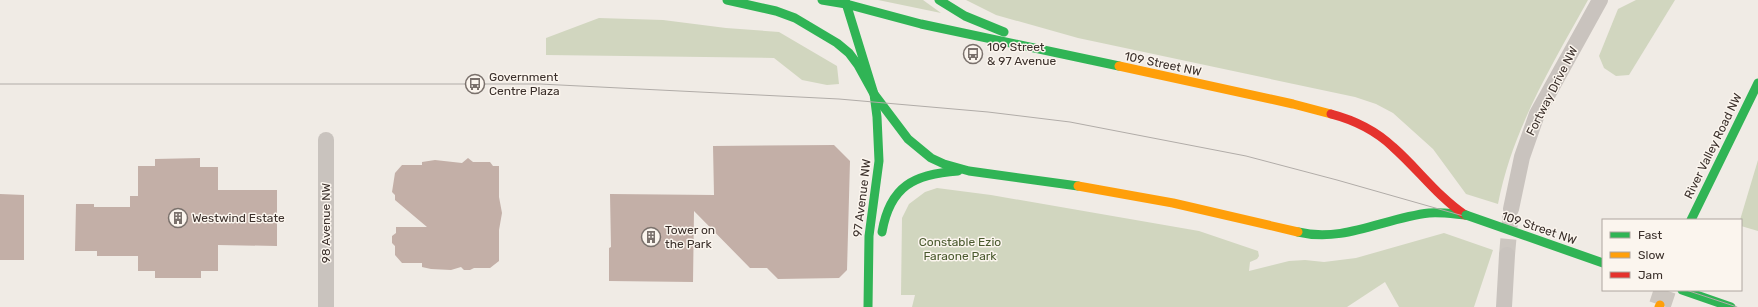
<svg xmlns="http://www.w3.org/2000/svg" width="1758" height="307" viewBox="0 0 1758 307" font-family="Rubik,sans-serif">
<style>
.green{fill:#d1d6bf}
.building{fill:#c3afa7}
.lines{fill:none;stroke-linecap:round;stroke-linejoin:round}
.street-tunnel{stroke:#ccc6c0;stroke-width:16;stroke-dasharray:16 8;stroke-linecap:butt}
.secondary-tunnel{stroke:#ccc6c0;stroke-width:22;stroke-dasharray:22 11;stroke-linecap:butt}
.street{stroke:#c9c3be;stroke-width:16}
.fast{stroke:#30b455;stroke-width:9}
.slow{stroke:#ff9f0a;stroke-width:9}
.jam{stroke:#e5322d;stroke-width:9}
.tram{stroke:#b1aca8;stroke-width:1}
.fast-bridge{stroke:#30b455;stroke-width:9}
.labels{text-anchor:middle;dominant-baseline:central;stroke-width:3;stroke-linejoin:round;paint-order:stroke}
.poi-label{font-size:12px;fill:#3b302b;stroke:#fbf5ee;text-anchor:start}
.street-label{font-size:12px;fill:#3b302b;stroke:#fbf5ee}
.park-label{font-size:12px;fill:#4a5a2e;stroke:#fbf5ee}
</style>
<rect width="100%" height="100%" fill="#f0ebe5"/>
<!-- green -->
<g class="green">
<path d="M878,0H923L941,13Z"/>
<path d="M966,0H1588C1552,65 1512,130 1498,204L1466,194L1433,149L1393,113L1376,104L1355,97L1078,38L996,15Z"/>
<path d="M1636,0H1675L1629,75L1616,76L1604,68L1599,56L1618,9Z"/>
<path d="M599,18L663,20L726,28L779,32L837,66L839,84L827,85L802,80L774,58L546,55V38Z"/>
<path d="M1758,160V231L1741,226L1740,220Z"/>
<path d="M937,188L991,195L1199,231L1258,251L1259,256L1257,259L1250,262L1249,271L1289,261L1305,260L1324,262L1356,258L1444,233L1493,250L1474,307H1399L1385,282L1347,307H912L915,295H901L902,218L909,204L925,192Z"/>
</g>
<!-- building -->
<g class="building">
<path d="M834,145L850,161L847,270L839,278L778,279L767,268H750L694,211L693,282L609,281V248L611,247L610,194L714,195L713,146Z"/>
<path d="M200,158V167H218V190H277V246L218,245V271H201V278H155V271H138V256H97V251H75L76,204H94V207H130V196H138V166H155V159Z"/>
<path d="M468,158L473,162H490L493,166H499V197L502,213L499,230V261L490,268H474L470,270H464L461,267L451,270L431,269L422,267V263H402L395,255V246L392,243V236L396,233V227H427L395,200V195L392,192L395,173L402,165H422V162L435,160L462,163Z"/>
<path d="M0,194L24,195V260H0Z"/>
</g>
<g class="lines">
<!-- street-tunnel -->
<path class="street-tunnel" d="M1507,255L1511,209"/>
<!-- secondary-tunnel -->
<path class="secondary-tunnel" d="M1660,305L1665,290"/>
<!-- street -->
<g class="street">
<path d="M1511,209L1522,157L1537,114L1600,0"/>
<path d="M326,307V140"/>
<path d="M1504,307L1507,255"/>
</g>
<!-- fast -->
<g class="fast">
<path d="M727,0L776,11L795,18L837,43L849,53L858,65L874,94L908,139L931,158L944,164L969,171L1078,186"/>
<path d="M822,0L846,4L921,24L1119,66"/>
<path d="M845,0L874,94L877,117L879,161L869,236L868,307"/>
<path d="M939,0L965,16L1004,32"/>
<path d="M1691,220L1758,83"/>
<path d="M882,232C890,186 914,174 958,171"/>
<path d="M1298,232C1344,243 1384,218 1429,213C1441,212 1454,214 1466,215"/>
<path d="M1682,290L1731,307"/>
</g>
<!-- slow -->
<g class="slow">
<path d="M1119,66L1293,104L1331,114"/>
<path d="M1078,186L1173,203L1298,232"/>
<path d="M1659,307L1660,305"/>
</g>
<!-- jam -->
<path class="jam" d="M1331,114C1354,120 1375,130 1393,147C1418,169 1437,196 1465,215"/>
<!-- tram -->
<g class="tram">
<path d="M0,84H540L839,99L988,112L1070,122L1246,156L1337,180L1467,217L1603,262"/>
<path d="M1686,290L1737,307"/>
</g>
<!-- fast-bridge -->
<path class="fast-bridge" d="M1466,215L1603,263"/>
</g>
<!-- icons -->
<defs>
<symbol id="bus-ring" viewBox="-11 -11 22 22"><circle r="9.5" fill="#fbf5ee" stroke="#7a716c" stroke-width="1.5"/><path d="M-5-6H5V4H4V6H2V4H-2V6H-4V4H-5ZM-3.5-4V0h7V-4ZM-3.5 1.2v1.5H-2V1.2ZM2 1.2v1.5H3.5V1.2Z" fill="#7a716c"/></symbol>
<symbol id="building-ring" viewBox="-11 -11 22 22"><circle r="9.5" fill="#fbf5ee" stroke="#7a716c" stroke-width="1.5"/><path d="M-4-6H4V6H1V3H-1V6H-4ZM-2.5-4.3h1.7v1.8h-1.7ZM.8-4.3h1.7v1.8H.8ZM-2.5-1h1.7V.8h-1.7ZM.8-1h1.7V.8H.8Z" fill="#7a716c"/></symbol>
</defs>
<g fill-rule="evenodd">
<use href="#bus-ring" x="962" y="43" width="22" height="22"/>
<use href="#bus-ring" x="464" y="73" width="22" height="22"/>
<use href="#building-ring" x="167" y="207" width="22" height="22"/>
<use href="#building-ring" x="640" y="226" width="22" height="22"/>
</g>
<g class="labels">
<!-- poi labels -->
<g class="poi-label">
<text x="987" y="47">109 Street<tspan x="987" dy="14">&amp; 97 Avenue</tspan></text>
<text x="489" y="77">Government<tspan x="489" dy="14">Centre Plaza</tspan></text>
<text x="192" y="218">Westwind Estate</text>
<text x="665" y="230">Tower on<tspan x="665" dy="14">the Park</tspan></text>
</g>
<!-- street labels -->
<g class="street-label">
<text transform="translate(1163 64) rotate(12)">109 Street NW</text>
<text transform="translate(1552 91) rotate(-63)">Fortway Drive NW</text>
<text transform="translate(1713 146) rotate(-64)">River Valley Road NW</text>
<text transform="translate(862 198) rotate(-83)">97 Avenue NW</text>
<text transform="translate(326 223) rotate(-90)">98 Avenue NW</text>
<text transform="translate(1539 228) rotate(19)">109 Street NW</text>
</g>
<!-- park labels -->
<g class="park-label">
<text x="960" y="242">Constable Ezio<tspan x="960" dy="14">Faraone Park</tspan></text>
</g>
</g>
<!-- legend -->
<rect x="1602" y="219" width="140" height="72" fill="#fbf5ee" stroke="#aea6a0"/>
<rect x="1610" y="232" width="20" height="6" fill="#30b455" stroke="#aea6a0"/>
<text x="1638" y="239" font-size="12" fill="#3b302b">Fast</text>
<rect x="1610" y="252" width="20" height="6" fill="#ff9f0a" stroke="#aea6a0"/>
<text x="1638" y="259" font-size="12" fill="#3b302b">Slow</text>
<rect x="1610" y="272" width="20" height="6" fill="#e5322d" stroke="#aea6a0"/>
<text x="1638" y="279" font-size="12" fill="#3b302b">Jam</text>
</svg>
